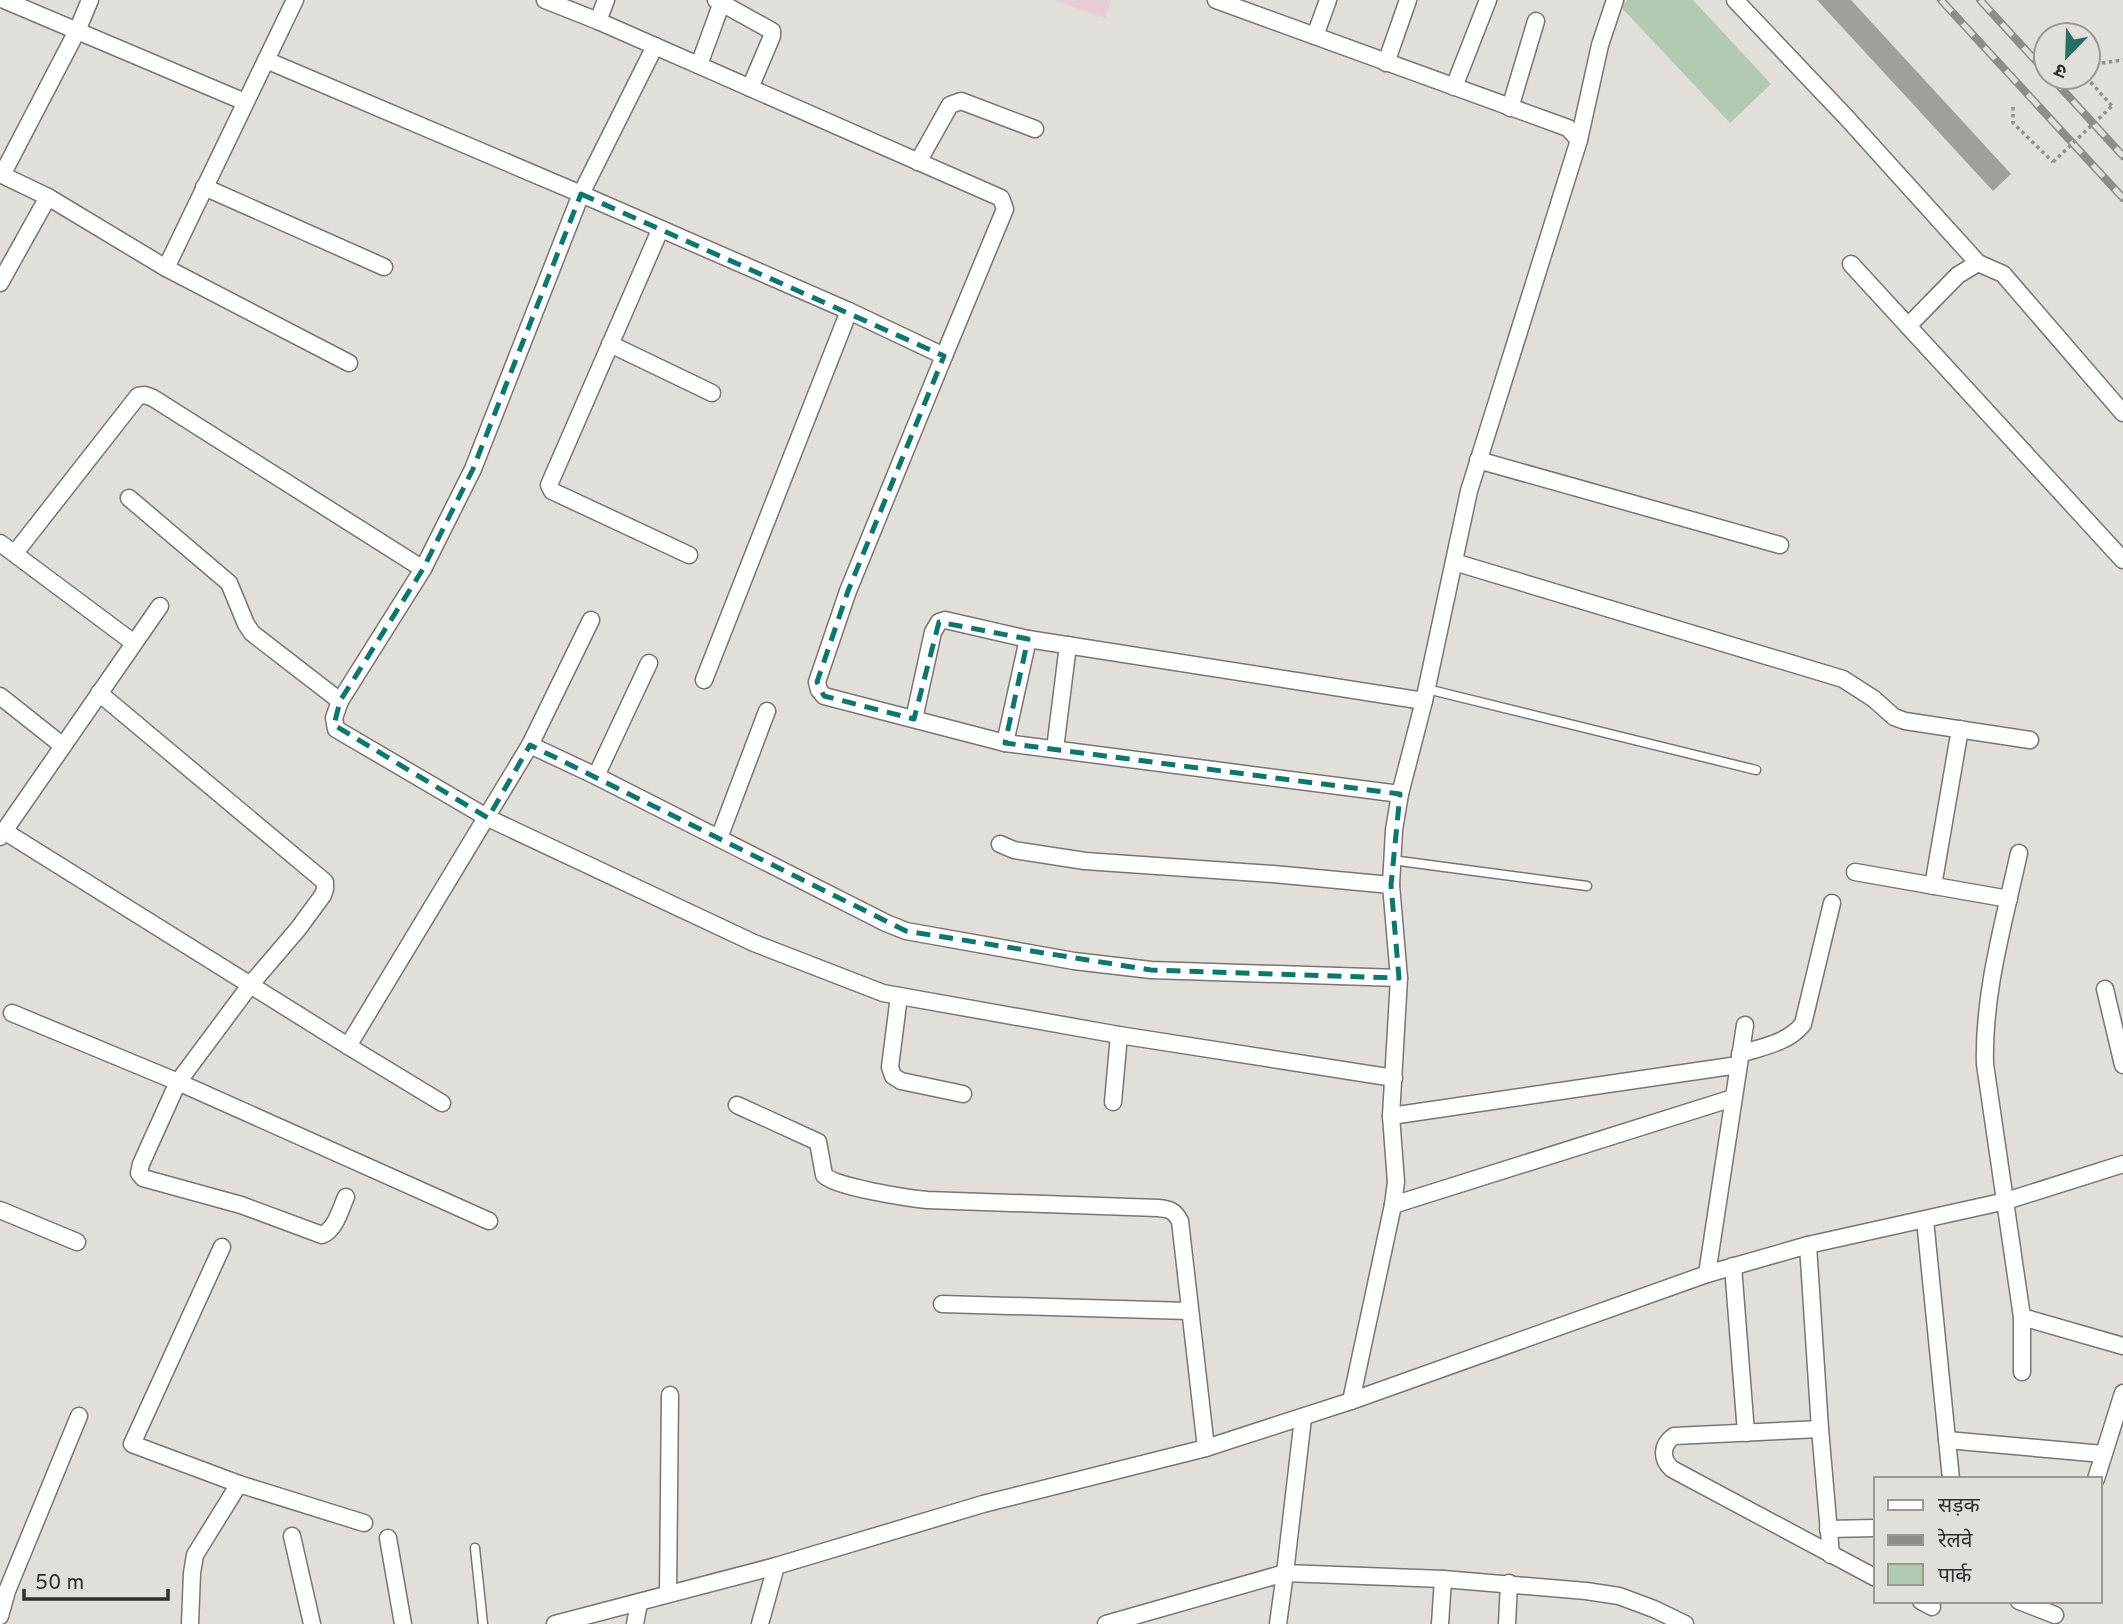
<svg xmlns="http://www.w3.org/2000/svg" width="2123" height="1624" viewBox="0 0 2123 1624" font-family="Overpass,'Noto Sans Devanagari',sans-serif">
<style>
.commercial{fill:#e6cdd6}
.green{fill:#b2cab2}
.building{fill:#a29e9a}
.lines{fill:none;stroke-linecap:round;stroke-linejoin:round}
.lane-casing{stroke:#797672;stroke-width:11}
.street-casing{stroke:#797672;stroke-width:19}
.path{stroke:#95928e;stroke-width:3.5;stroke-dasharray:3.5 3.5;stroke-linecap:butt}
.lane{stroke:#fff;stroke-width:8}
.street{stroke:#fff;stroke-width:16}
.rail-casing{stroke:#908d89;stroke-width:8}
.rail{stroke:#e2ded9;stroke-width:5;stroke-dasharray:16;stroke-linecap:butt}
.path-bridge{stroke:#95928e;stroke-width:3.5;stroke-dasharray:3.5 3.5;stroke-linecap:butt}
.marked{fill:none;stroke:#0f766e;stroke-width:5;stroke-dasharray:14 9;stroke-linejoin:round}
</style>
<rect width="100%" height="100%" fill="#e2ded9"/>
<!-- commercial -->
<path class="commercial" d="M1054,0H1111L1105,18Z"/>
<!-- green -->
<path class="green" d="M1627,0H1693L1771,84L1730,123L1621,7Z"/>
<!-- building -->
<path class="building" d="M1817,0H1851L2011,174L1993,191Z"/>
<g class="lines">
<defs>
<g id="lane">
<path d="M1427,689L1756,770"/>
<path d="M1392,860L1587,886"/>
<path d="M475,1548L483,1624"/>
</g>
<g id="street">
<path d="M4,0L245,102"/>
<path d="M545,0L598,21L1001,198L1005,209L944,356"/>
<path d="M716,0L772,31V36L750,88"/>
<path d="M1216,0L1568,128L1579,140L1469,491L1424,701L1400,794L1394,830L1391,885L1399,978L1391,1116L1396,1182L1393,1205L1351,1401"/>
<path d="M1735,0L1846,117L1978,263"/>
<path d="M598,21L606,0"/>
<path d="M1315,36L1328,0"/>
<path d="M655,46L581,194L473,469L423,569L340,701L334,718L336,729L488,818L754,943L883,993L1119,1035L1394,1078"/>
<path d="M266,60L581,194L849,311L944,356L848,591L817,682L819,690L824,696L1005,743L1400,794"/>
<path d="M1386,63L1408,0"/>
<path d="M699,65L722,2"/>
<path d="M1454,87L1488,0"/>
<path d="M1510,108L1536,21"/>
<path d="M1579,140L1600,45L1615,0"/>
<path d="M918,162L950,105L961,101L1035,129"/>
<path d="M0,174L48,197L166,268L295,0"/>
<path d="M2,175L77,31L90,0"/>
<path d="M204,187L384,267"/>
<path d="M660,230L549,485L552,491L689,555"/>
<path d="M1851,264L2123,560"/>
<path d="M166,268L349,363"/>
<path d="M0,283L48,197"/>
<path d="M1908,326L1958,275L1978,263L2003,274L2123,413"/>
<path d="M610,344L712,393"/>
<path d="M1478,460L1780,545"/>
<path d="M129,498L229,583L246,624L252,633L340,701"/>
<path d="M0,543L134,643"/>
<path d="M15,553L138,396L145,395L153,398L423,569"/>
<path d="M1454,562L1843,679L1874,699L1894,717L1905,721L2030,740"/>
<path d="M704,680L849,311"/>
<path d="M99,693L325,882V889L323,895L298,929L251,984L178,1082L141,1164L139,1173L143,1178L241,1205L322,1235C336,1229 340,1210 346,1197"/>
<path d="M0,696L63,746"/>
<path d="M914,719L933,632L939,622L945,620L1028,639L1424,701"/>
<path d="M1005,743L1028,639"/>
<path d="M530,745L596,776L886,923L906,931L1074,961L1151,970L1399,978"/>
<path d="M1055,749L1068,645"/>
<path d="M596,776L649,663"/>
<path d="M4,831L348,1046L442,1103"/>
<path d="M0,837L160,606"/>
<path d="M719,838L767,711"/>
<path d="M1000,844L1014,850L1085,861L1273,874L1391,885"/>
<path d="M2019,853C2004,922 1983,993 1985,1064L2022,1317V1372"/>
<path d="M1855,872L2009,899"/>
<path d="M1933,886L1960,729"/>
<path d="M2105,989L2123,1065"/>
<path d="M899,996L890,1067L893,1076L901,1081L963,1094"/>
<path d="M12,1013L178,1082L489,1221"/>
<path d="M348,1046L530,745L591,620"/>
<path d="M1740,1054C1762,1047 1788,1043 1803,1024L1832,903"/>
<path d="M1113,1102L1119,1035"/>
<path d="M737,1105L818,1142L824,1175C835,1187 907,1198 927,1200L1158,1208C1169,1209 1174,1210 1180,1221L1206,1448"/>
<path d="M1391,1116L1738,1065"/>
<path d="M1393,1205L1733,1098"/>
<path d="M0,1210L77,1242"/>
<path d="M1925,1220L1951,1479"/>
<path d="M1808,1245L1820,1429L1831,1555"/>
<path d="M222,1247L132,1444L239,1484L364,1523"/>
<path d="M1733,1266L1746,1433"/>
<path d="M1707,1274L1745,1025"/>
<path d="M942,1304L1189,1311"/>
<path d="M2022,1317L2123,1346"/>
<path d="M1303,1418L1285,1573L1443,1579L1586,1591L1619,1596L1654,1609L1685,1624"/>
<path d="M1820,1429L1674,1436C1661,1445 1661,1459 1672,1469L1876,1578"/>
<path d="M1947,1440L2103,1454"/>
<path d="M2096,1479L2123,1393"/>
<path d="M1828,1529L1876,1528"/>
<path d="M292,1536L312,1624"/>
<path d="M388,1538L403,1624"/>
<path d="M668,1594L670,1395"/>
<path d="M1921,1601L1932,1607"/>
<path d="M2019,1601L2055,1615"/>
<path d="M0,1616L7,1591L79,1416"/>
<path d="M190,1624L192,1573L195,1555L239,1484"/>
<path d="M555,1624L776,1566L983,1504L1206,1448L1351,1401L1707,1274L1808,1245L2006,1201L2123,1164"/>
<path d="M635,1624L639,1603"/>
<path d="M760,1624L776,1566"/>
<path d="M1106,1624L1285,1573L1278,1624"/>
<path d="M1440,1624L1443,1579"/>
<path d="M1507,1624L1509,1583"/>
</g>
</defs>
<!-- lane casing -->
<use href="#lane" class="lane-casing"/>
<!-- street casing -->
<use href="#street" class="street-casing"/>
<!-- path -->
<g class="path">
<path d="M2088,65L2123,60"/>
<path d="M2086,77L2112,106"/>
<path d="M2013,107V123L2053,162"/>
</g>
<!-- lane -->
<use href="#lane" class="lane"/>
<!-- street -->
<use href="#street" class="street"/>
<defs>
<g id="rail">
<path d="M1941,0L2123,198"/>
<path d="M1980,0L2046,72"/>
<path d="M2051,77L2123,156"/>
</g>
</defs>
<!-- rail casing -->
<use href="#rail" class="rail-casing"/>
<!-- rail -->
<use href="#rail" class="rail"/>
<!-- path-bridge -->
<path class="path-bridge" d="M2053,162L2112,106"/>
</g>
<!-- marked area -->
<path class="marked" d="M581,194L944,356L848,591L817,682L824,696L914,719L939,622L1028,639L1005,743L1400,794L1391,885L1399,978L1151,970L906,931L530,745L488,818L334,725L340,701L423,569L473,469Z"/>
<!-- legend -->
<rect x="1874" y="1477" width="228" height="126" fill="#e2ded9" stroke="#9b9894" stroke-width="2"/>
<rect x="1888" y="1500" width="35" height="10" fill="#ffffff" stroke="#9b9894" stroke-width="2"/>
<text x="1938" y="1512" font-size="21" fill="#312f2d">सड़क</text>
<rect x="1888" y="1535" width="35" height="10" fill="#908d89" stroke="#9b9894" stroke-width="2"/>
<text x="1938" y="1547" font-size="21" fill="#312f2d">रेलवे</text>
<rect x="1888" y="1564" width="35" height="21" fill="#b2cab2" stroke="#9b9894" stroke-width="2"/>
<text x="1938" y="1582" font-size="21" fill="#312f2d">पार्क</text>
<!-- north arrow -->
<g transform="translate(2067 56) rotate(203)"><circle r="33" fill="#e2ded9" stroke="#9b9894" stroke-width="2"/>
<path d="M0-5L12 26L0 18L-12 26Z" fill="#276e64"/>
<text y="-10" font-size="19" font-weight="bold" text-anchor="middle" fill="#312f2d">उ</text>
</g>
<!-- scale -->
<path d="M24 1589v10h144v-10" fill="none" stroke="#312f2d" stroke-width="3.5"/>
<text x="35" y="1589" font-size="21" fill="#312f2d" stroke="#e2ded9" stroke-width="5" paint-order="stroke">50 m</text>
</svg>
